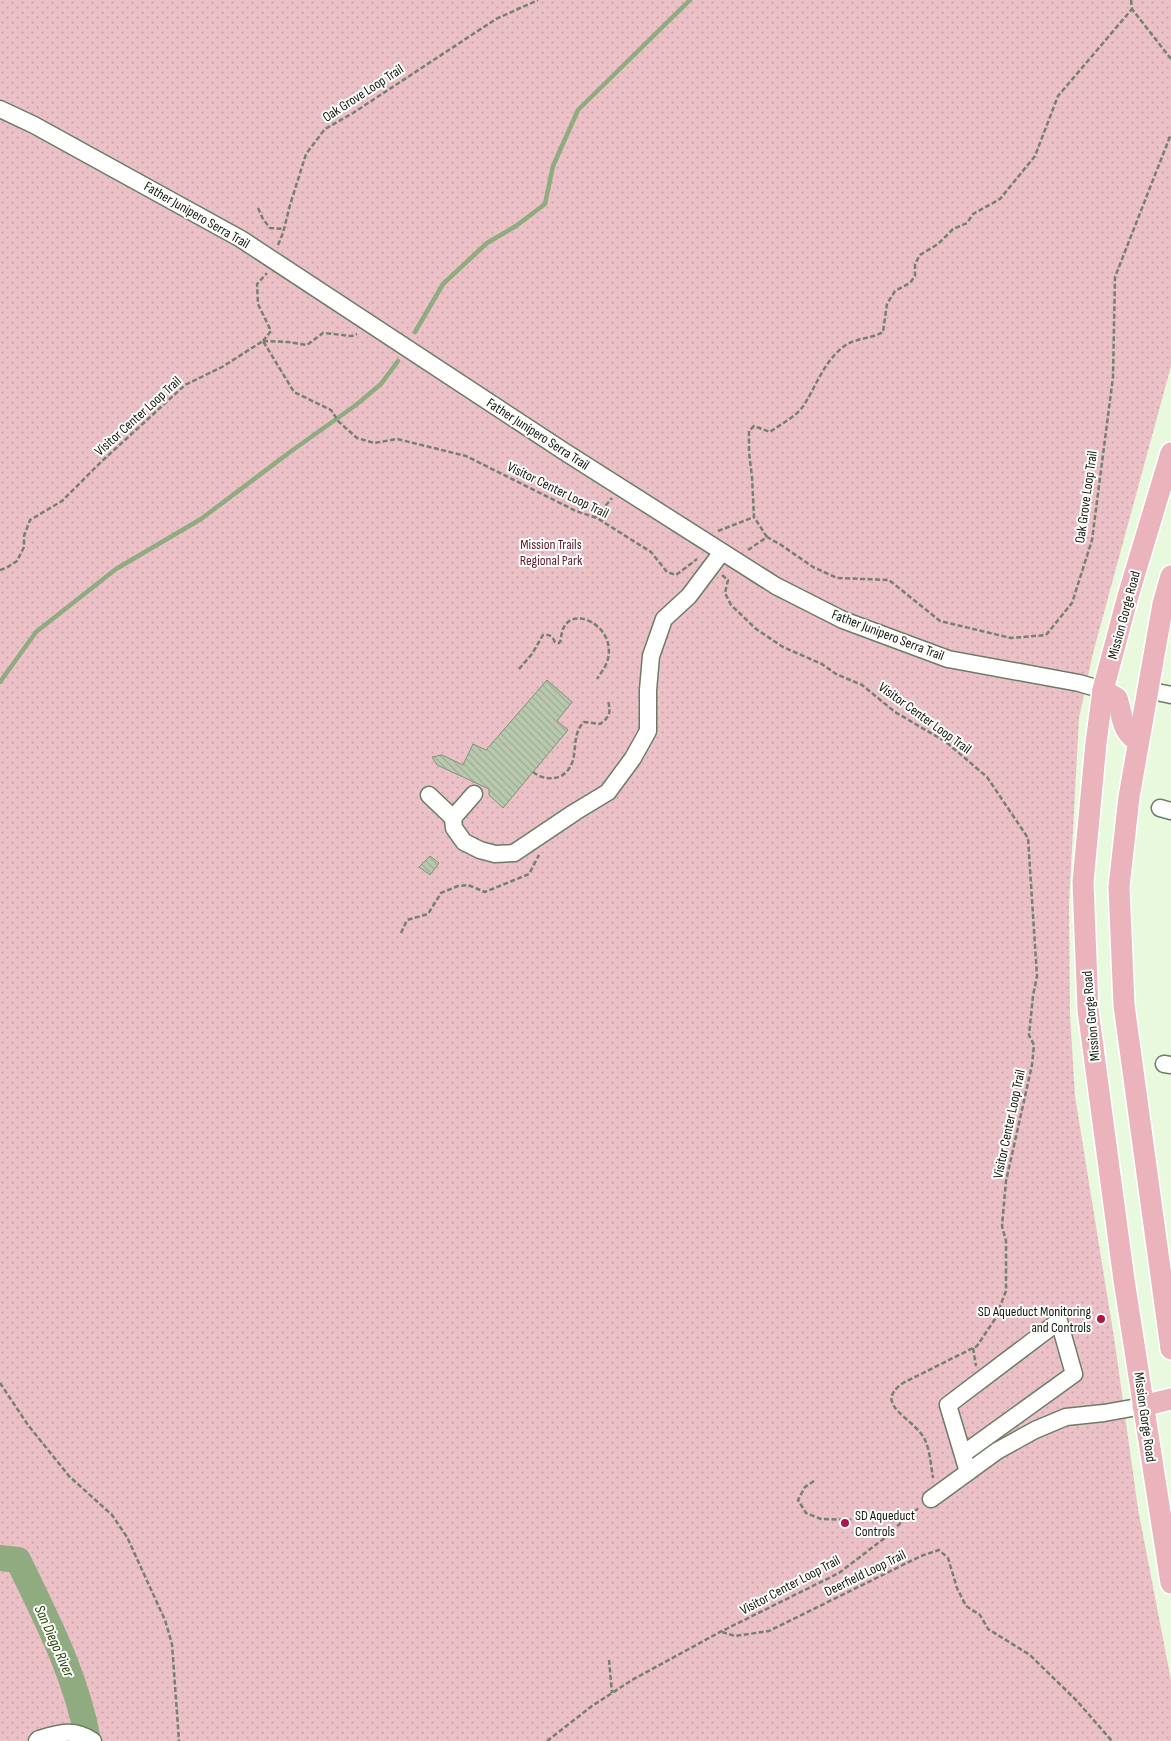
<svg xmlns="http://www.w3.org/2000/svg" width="1171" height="1741" viewBox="0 0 1171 1741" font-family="'Sofia Sans Condensed',sans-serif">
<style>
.grass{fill:url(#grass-dots)}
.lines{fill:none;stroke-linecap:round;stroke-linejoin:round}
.stream{stroke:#90ab80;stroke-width:4.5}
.river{stroke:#90ab80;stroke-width:26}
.building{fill:url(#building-back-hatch);stroke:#829279}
.minor-casing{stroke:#6d7c64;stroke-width:19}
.major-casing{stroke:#fff;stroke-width:24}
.path{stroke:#75806f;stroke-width:2.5;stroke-dasharray:5 2.5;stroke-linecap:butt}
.minor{stroke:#fff;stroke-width:16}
.major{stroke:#ebb4bd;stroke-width:21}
.poi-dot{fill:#aa1647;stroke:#fff;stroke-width:2}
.labels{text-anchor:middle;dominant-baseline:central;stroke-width:4;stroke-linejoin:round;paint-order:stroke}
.street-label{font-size:14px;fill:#151b12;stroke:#fff}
.park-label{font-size:14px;fill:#5c192a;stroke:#fff}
.poi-label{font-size:14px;fill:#151b12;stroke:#fff;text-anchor:end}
.water-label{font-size:15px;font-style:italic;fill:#224300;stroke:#fff}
</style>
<defs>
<pattern id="grass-dots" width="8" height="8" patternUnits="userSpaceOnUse" patternTransform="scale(1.25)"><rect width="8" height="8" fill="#ebc1c7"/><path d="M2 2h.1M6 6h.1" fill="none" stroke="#c9a5aa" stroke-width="1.8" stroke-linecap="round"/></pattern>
<pattern id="building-back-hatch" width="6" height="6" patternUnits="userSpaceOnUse" patternTransform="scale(1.25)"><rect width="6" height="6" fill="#b8c9ae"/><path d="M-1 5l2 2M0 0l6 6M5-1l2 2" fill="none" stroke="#9dac95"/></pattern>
</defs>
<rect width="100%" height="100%" fill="#e8f9de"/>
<!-- grass -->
<path class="grass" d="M0,0H1171V366L1093,653L1079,718L1069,904L1070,1015L1075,1096L1115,1344L1138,1509L1171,1680V1741H0Z"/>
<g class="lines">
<!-- stream -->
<g class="stream">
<path d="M415,332L443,284L487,243L516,226L545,204L553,166L578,110L690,0"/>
<path d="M0,682L36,632L116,569L201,519L290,452L356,405L381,384L398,361"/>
</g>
<!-- river -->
<path class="river" d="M0,1558L18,1560C46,1618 77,1677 88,1741"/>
</g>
<!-- building -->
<g class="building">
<path d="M547,680L572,702L557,721L568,730L503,808L489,795V789L437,765L432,757L442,755L463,765L473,744L486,750Z"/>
<path d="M430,856L439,863L430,875L419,867Z"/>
</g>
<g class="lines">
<defs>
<g id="minor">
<path d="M0,109L34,125L241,239L565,452L776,586L843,620L948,659L1079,683L1103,690"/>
<path d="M1147,690L1171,695"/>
<path d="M429,795L453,818L454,828L464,842L480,850L495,854L514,853L575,812L608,792L633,758L648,731V690L651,656L664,619L689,596L722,552"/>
<path d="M1160,808L1171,811"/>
<path d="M453,818L474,794"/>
<path d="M1164,1064L1171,1065"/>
<path d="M963,1454L1074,1374L1059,1321L948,1405L968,1472"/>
<path d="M931,1499L997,1451L1035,1430L1066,1417L1104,1413L1143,1406"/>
<path d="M37,1741L39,1739C59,1733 74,1728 93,1741"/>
</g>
<g id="major">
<path d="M1171,453L1128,596L1103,690L1096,743L1083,882L1088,1010L1124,1280L1171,1583"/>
<path d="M1171,576L1163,604L1129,797L1119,887L1124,1005L1171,1349"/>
<path d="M1103,690L1117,698C1123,716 1121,732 1138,741"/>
<path d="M1143,1406L1171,1399"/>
</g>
</defs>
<!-- minor casing -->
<use href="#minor" class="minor-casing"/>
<!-- major casing -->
<use href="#major" class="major-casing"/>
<!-- path -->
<g class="path">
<path d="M1131,0L1132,9L1171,59"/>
<path d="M258,208L263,219L270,228L284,229"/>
<path d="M278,245L283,233L290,205L306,154L325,129L353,113L496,19L538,0"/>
<path d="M263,341L271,331L258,304L257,284L267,273"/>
<path d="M263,341L288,342L307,345L323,333L352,336L357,334"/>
<path d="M596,517L612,498"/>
<path d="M718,531L754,517"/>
<path d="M767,537L754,517L752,477L749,452V431L754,426L770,432C781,424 797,416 804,405C816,386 824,362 843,347C854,338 871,339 883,332L887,304L895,291L910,283L915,276V264L920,255L938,244L953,229L967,223L973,214L1000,199L1035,156L1058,96L1132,9"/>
<path d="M748,550L767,537L781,545L813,567L837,578L889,580L940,621L1011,638L1046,635L1072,603L1092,540L1113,377L1115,277L1171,134"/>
<path d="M0,570L6,568L17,561L24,547V536L30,520L62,501L101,462L185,385L222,367L263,341L294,392L331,410L339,422L357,438L374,443L397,439L466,456L576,511L597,518L651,552L667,572L676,575L697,559"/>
<path d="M722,575L728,580L725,593L731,605L756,629L783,647L822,664L836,674L862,685L895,712L946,742L987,777L1028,838L1037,976L1033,996L1029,1035L1034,1045L1032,1065L1006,1181L1002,1226L1006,1241V1291L995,1319L977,1346L903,1383C871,1405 915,1418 925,1440C930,1451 931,1466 933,1478"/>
<path d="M519,669L532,654L543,635C550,634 552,636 555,642L559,643L561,640C562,598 620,624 607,662C605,668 600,674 597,679"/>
<path d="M533,772C546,782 565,781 572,763C577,750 572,734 584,722L600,724C610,717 611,712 608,701"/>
<path d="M401,933L407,920L428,914L441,893L458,886L468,885L485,892L529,874L539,855"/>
<path d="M973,1348L976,1366"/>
<path d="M0,1383L28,1425L69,1476L112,1515L127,1537L165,1620L172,1644L179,1741"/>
<path d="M814,1481L805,1487L798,1500L806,1513L821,1519L902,1521"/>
<path d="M722,1632L735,1636L769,1631L921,1556L939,1550L948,1558L957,1588L966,1606L980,1615L988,1629L1030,1655L1077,1701L1112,1741"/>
<path d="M609,1660L612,1693"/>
<path d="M547,1741L592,1706L632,1680L720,1632L839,1573L886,1537L909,1515L919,1508"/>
</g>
<!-- minor -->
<use href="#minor" class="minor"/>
<!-- major -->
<use href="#major" class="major"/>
</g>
<!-- markers -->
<g class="poi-dot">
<circle cx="1101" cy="1319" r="5"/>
<circle cx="845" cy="1523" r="5"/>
</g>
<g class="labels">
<!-- street labels -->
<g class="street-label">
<text transform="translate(363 93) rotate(-33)">Oak Grove Loop Trail</text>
<text transform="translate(197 215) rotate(30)">Father Junipero Serra Trail</text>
<text transform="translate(138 416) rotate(-42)">Visitor Center Loop Trail</text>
<text transform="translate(538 434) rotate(33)">Father Junipero Serra Trail</text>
<text transform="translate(558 490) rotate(26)">Visitor Center Loop Trail</text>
<text transform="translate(1086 497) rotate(-82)">Oak Grove Loop Trail</text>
<text transform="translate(1124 615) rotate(-75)">Mission Gorge Road</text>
<text transform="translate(888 635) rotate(21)">Father Junipero Serra Trail</text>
<text transform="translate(925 718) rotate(36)">Visitor Center Loop Trail</text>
<text transform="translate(1091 1016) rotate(-95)">Mission Gorge Road</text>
<text transform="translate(1009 1124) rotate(-78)">Visitor Center Loop Trail</text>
<text transform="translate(1145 1417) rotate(82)">Mission Gorge Road</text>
<text transform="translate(865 1573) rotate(-26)">Deerfield Loop Trail</text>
<text transform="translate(790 1585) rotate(-28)">Visitor Center Loop Trail</text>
</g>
<!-- park labels -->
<g class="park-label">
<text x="551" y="544">Mission Trails<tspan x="551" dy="16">Regional Park</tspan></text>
</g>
<!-- poi labels -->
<g class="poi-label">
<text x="1091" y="1311">SD Aqueduct Monitoring<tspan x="1091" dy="16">and Controls</tspan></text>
<text x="855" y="1515" text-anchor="start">SD Aqueduct<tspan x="855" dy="16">Controls</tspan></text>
</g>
<!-- water labels -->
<g class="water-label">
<text transform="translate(54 1641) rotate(66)">San Diego River</text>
</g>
</g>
</svg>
